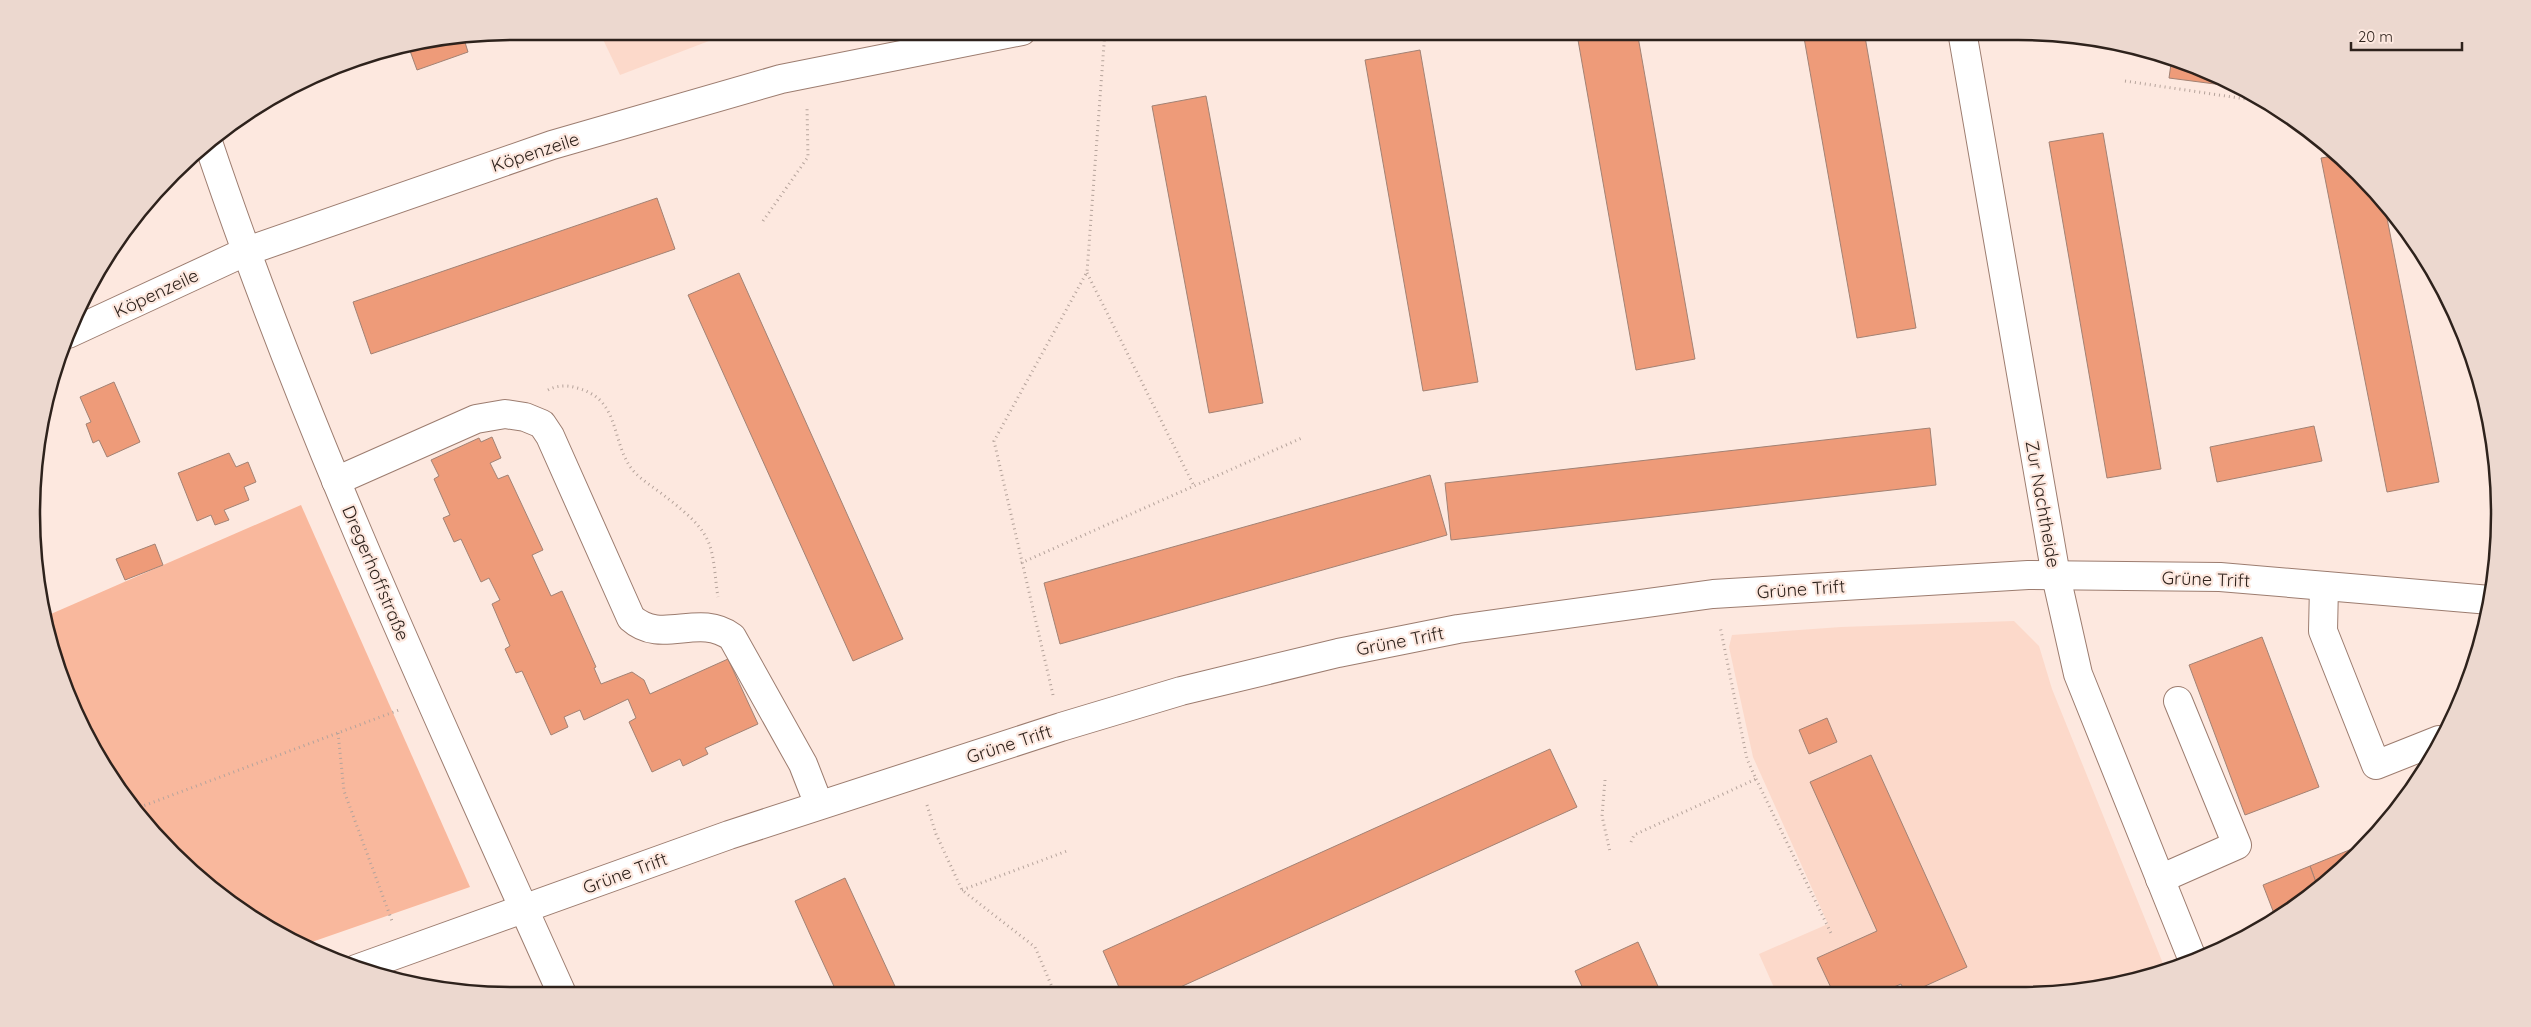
<svg xmlns="http://www.w3.org/2000/svg" width="2531" height="1027" viewBox="0 0 2531 1027" font-family="Quicksand,sans-serif">
<style>
.built{fill:#fcd9ca}
.green{fill:#f9b89d}
.building{fill:#ee9b79;stroke:#a28274}
.lines{fill:none;stroke-linecap:round;stroke-linejoin:round}
.minor-casing{stroke:#9c7c6f;stroke-width:30}
.path{stroke:#b5a39b;stroke-width:3;stroke-dasharray:1 4;stroke-linecap:butt}
.minor{stroke:#fff;stroke-width:28}
.labels{text-anchor:middle;dominant-baseline:central;stroke-width:4.5;stroke-linejoin:round;paint-order:stroke}
.street-label{font-size:18px;fill:#2e221c;stroke:#fde8df}
.rim{fill:none;stroke:#2e221c;stroke-width:2.5}
</style>
<rect width="100%" height="100%" fill="#fde8df"/>
<!-- built -->
<g class="built">
<path d="M599,31H735L620,75Z"/>
<path d="M2014,621L2039,646L2052,689L2164,966L2081,992H1776L1759,954L1828,924L1753,757L1729,647L1732,635L1841,627Z"/>
</g>
<!-- green -->
<path class="green" d="M301,505L470,887L309,943L220,896L151,832L96,755L44,617Z"/>
<!-- building -->
<g class="building">
<path d="M1627,31H1637L1695,359L1636,370L1578,40Z"/>
<path d="M1864,31L1916,328L1857,338L1803,32Z"/>
<path d="M464,39L468,52L417,70L409,48Z"/>
<path d="M1420,50L1478,382L1423,391L1365,60Z"/>
<path d="M2172,57L2238,87L2169,78Z"/>
<path d="M1206,96L1263,403L1209,413L1152,106Z"/>
<path d="M2103,133L2161,469L2107,478L2049,142Z"/>
<path d="M2339,155L2384,203L2439,482L2387,492L2321,158Z"/>
<path d="M657,198L675,249L371,354L353,302Z"/>
<path d="M739,273L903,639L853,661L688,295Z"/>
<path d="M114,382L140,442L107,457L99,440L93,443L86,424L91,422L80,397Z"/>
<path d="M2314,426L2322,461L2217,482L2210,447Z"/>
<path d="M1930,428L1936,485L1451,540L1445,483Z"/>
<path d="M492,437L501,458L490,463L498,479L508,475L543,550L532,555L551,596L562,591L596,667L594,668L601,684L632,672L644,680L650,694L728,659L758,724L705,748L708,754L683,766L680,759L652,772L629,722L636,718L628,699L584,720L580,710L564,717L568,727L551,735L522,671L516,673L505,649L510,646L492,604L500,600L489,578L481,582L461,539L454,542L443,518L450,515L434,479L439,476L431,460L479,438L481,442Z"/>
<path d="M229,453L236,467L248,462L256,482L244,487L249,500L224,510L229,520L215,525L211,515L197,521L178,473Z"/>
<path d="M1430,475L1447,535L1060,644L1044,583Z"/>
<path d="M155,544L163,565L125,580L116,559Z"/>
<path d="M2262,637L2319,787L2245,815L2189,665Z"/>
<path d="M1827,718L1837,742L1809,754L1799,730Z"/>
<path d="M1550,749L1577,807L1165,994H1122L1103,951Z"/>
<path d="M1871,755L1967,967L1912,992H1905L1901,984L1882,992H1833L1817,958L1877,931L1810,782Z"/>
<path d="M2364,844L2335,876L2318,888L2310,866Z"/>
<path d="M2310,866L2318,888L2275,916L2263,885Z"/>
<path d="M845,878L899,995H838L813,941L795,901Z"/>
<path d="M1638,942L1661,993H1585L1575,971Z"/>
</g>
<g class="lines">
<defs>
<g id="minor">
<path d="M1962,31L2056,576L2078,674L2192,958"/>
<path d="M208,142C306,434 437,715 563,996"/>
<path d="M68,334L247,251L552,145L781,79L1022,31"/>
<path d="M336,481L476,419L505,414L525,417L542,424L550,436L631,618C662,646 698,612 732,637L803,764L819,805"/>
<path d="M2324,586L2323,631L2376,765L2439,740"/>
<path d="M2160,879L2237,845L2178,701"/>
<path d="M356,969L729,835L1061,727L1181,691L1338,653L1458,629L1713,594L2028,575L2220,577L2490,600"/>
</g>
</defs>
<!-- minor casing -->
<use href="#minor" class="minor-casing"/>
<!-- path -->
<g class="path">
<path d="M2125,81L2266,102"/>
<path d="M763,221L808,157L807,107"/>
<path d="M1087,273L1194,486"/>
<path d="M548,390C557,385 568,385 577,388C619,399 611,436 629,465C638,479 654,487 666,497C681,509 700,523 708,541C715,557 715,580 718,597"/>
<path d="M1021,563L1304,437"/>
<path d="M1053,695L994,441L1087,272L1105,31"/>
<path d="M338,733L344,791L392,921"/>
<path d="M1756,779L1831,933"/>
<path d="M1605,780L1602,816L1610,852"/>
<path d="M927,805L936,834L962,890L1035,947L1055,994"/>
<path d="M135,809L399,710"/>
<path d="M1631,842L1634,835L1756,779L1747,759L1720,626"/>
<path d="M962,890L1067,851"/>
</g>
<!-- minor -->
<use href="#minor" class="minor"/>
</g>
<g class="labels">
<!-- street labels -->
<g class="street-label">
<text transform="translate(535 152) rotate(-18)">Köpenzeile</text>
<text transform="translate(156 293) rotate(-25)">Köpenzeile</text>
<text transform="translate(2043 504) rotate(80)">Zur Nachtheide</text>
<text transform="translate(376 573) rotate(67)">Dregerhoffstraße</text>
<text transform="translate(2206 579) rotate(2)">Grüne Trift</text>
<text transform="translate(1801 589) rotate(-4)">Grüne Trift</text>
<text transform="translate(1400 641) rotate(-11)">Grüne Trift</text>
<text transform="translate(1009 744) rotate(-18)">Grüne Trift</text>
<text transform="translate(625 873) rotate(-20)">Grüne Trift</text>
</g>
</g>
<!-- crop -->
<path d="M0 0H2531V1027H0ZM513 40H2018A473 473 0 0 1 2491 513V514A473 473 0 0 1 2018 987H513A473 473 0 0 1 40 514V513A473 473 0 0 1 513 40Z" fill="#ecd8cf" fill-rule="evenodd"/>
<path class="rim" d="M513 40H2018A473 473 0 0 1 2491 513V514A473 473 0 0 1 2018 987H513A473 473 0 0 1 40 514V513A473 473 0 0 1 513 40Z"/>
<!-- scale -->
<path d="M2351 42v8h111v-8" fill="none" stroke="#2e221c" stroke-width="2.5"/>
<text x="2358" y="42" font-size="15" fill="#2e221c" stroke="#fde8df" stroke-width="4" paint-order="stroke">20 m</text>
</svg>
